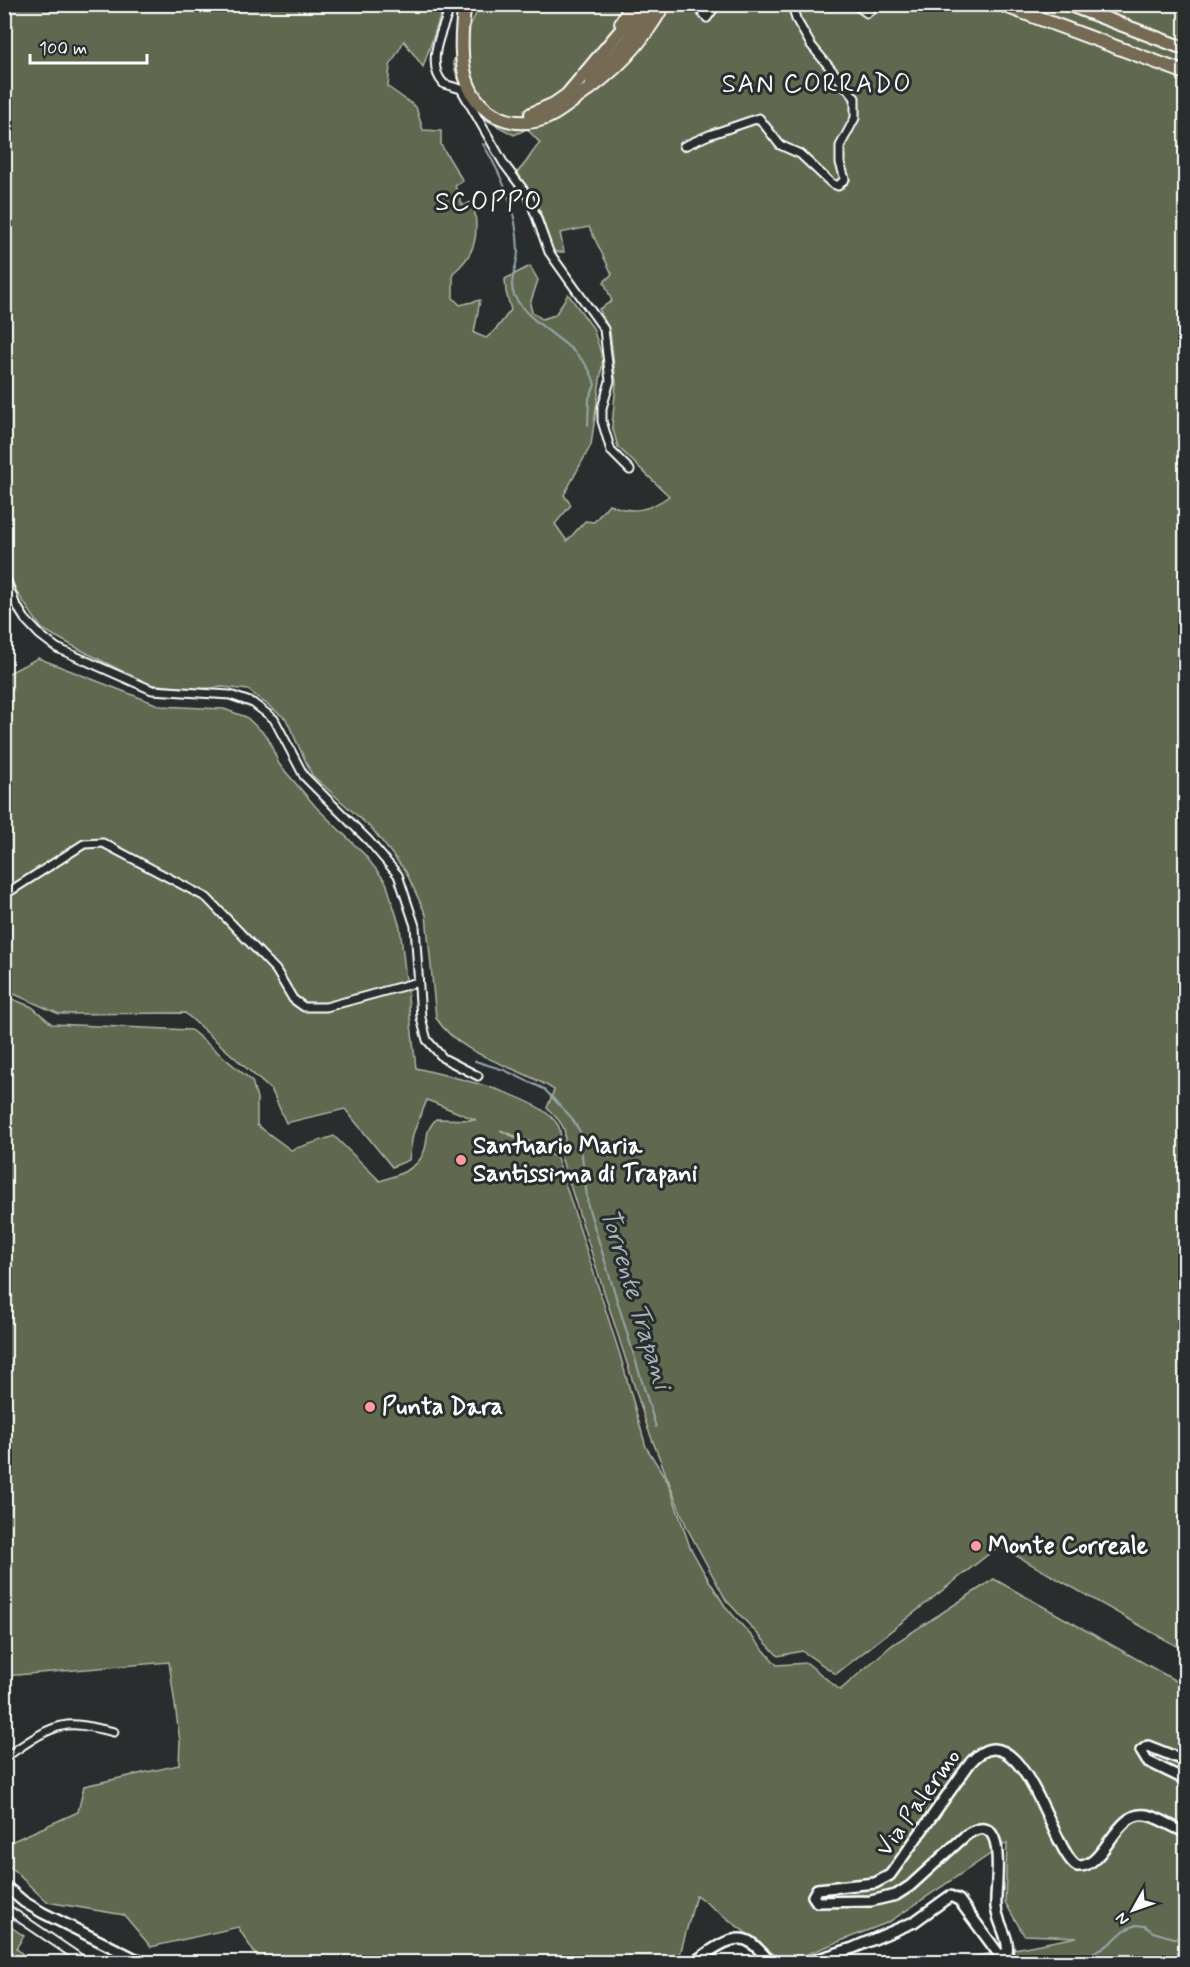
<svg xmlns="http://www.w3.org/2000/svg" width="1190" height="1967" viewBox="0 0 1190 1967" font-family="Mynerve,sans-serif">
<style>
.green{fill:#61694f;stroke:#b0b4a7;stroke-width:1.5}
.lines{fill:none;stroke-linecap:round;stroke-linejoin:round}
.stream{stroke:#95a6aa;stroke-width:2}
.street-casing{stroke:#fff;stroke-width:11}
.secondary-casing{stroke:#fff;stroke-width:14}
.highway-casing{stroke:#fff;stroke-width:16}
.street{stroke:#2a2d2e;stroke-width:7}
.secondary{stroke:#2a2d2e;stroke-width:9}
.highway{stroke:#756b52;stroke-width:12}
.poi-dot{fill:#ff9aa2;stroke:#2a2d2e;stroke-width:2}
.labels{text-anchor:middle;dominant-baseline:central;stroke-width:6;stroke-linejoin:round;paint-order:stroke}
.poi-label{font-size:24px;font-weight:bold;fill:#fff;stroke:#2a2d2e;text-anchor:start}
.street-label{font-size:24px;fill:#fff;stroke:#2a2d2e}
.neighbourhood-label{font-size:26px;letter-spacing:1.5px;fill:#fff;stroke:#2a2d2e}
.water-label{font-size:26px;font-style:italic;fill:#a6b4b8;stroke:#2a2d2e}
</style>
<rect width="100%" height="100%" fill="#2a2d2e"/>
<filter id="ink" filterUnits="userSpaceOnUse"><feTurbulence type="fractalNoise" baseFrequency=".0167" numOctaves="2"/><feDisplacementMap in="SourceGraphic" scale="12" xChannelSelector="R" yChannelSelector="G"/><feConvolveMatrix kernelMatrix="1 2 1 2 8 2 1 2 1" color-interpolation-filters="sRGB"/></filter>
<g filter="url(#ink)">
<!-- green -->
<g class="green">
<path d="M5,5H444L423,67L404,41L390,66L388,87L416,107L423,130L441,131V145L463,181L455,186L463,206L473,201C479,231 478,253 453,273V298L460,305L480,300L474,333L486,338C498,330 502,320 511,310L506,292L505,279L530,266L538,280L530,304L532,312L542,319L555,315L568,294L593,328L603,359L591,445L564,495L571,505L555,524L567,541L585,521L594,522L609,504C632,515 650,510 669,496L618,447L612,426L616,383L610,331L599,309L612,301L604,282L612,274L589,227L560,233L564,252H553L538,204L517,172C528,163 530,153 540,143L527,129L514,135L484,119L457,77L453,62L480,5H1185V1651L999,1546L836,1674L802,1651L778,1656L726,1600L687,1528L648,1429L561,1157C568,1130 567,1128 547,1108L554,1090C516,1064 463,1059 436,1018L426,915L406,872L373,830L312,775L286,719L248,690L223,687L195,689L147,684L75,647L42,629L18,594L5,565Z"/>
<path d="M38,658L161,706L224,709L246,717L267,736L279,764L317,808L364,854L386,882L400,927L416,1068C451,1077 539,1094 558,1125C563,1133 559,1144 558,1153L500,1130L557,1158L620,1355L646,1447L668,1482L690,1547L705,1574L725,1606L777,1665L807,1663L840,1690L892,1645L994,1579L1185,1686V1962H946L1077,1937L1024,1935L1005,1902L1007,1843L889,1922L795,1959L775,1955L696,1895L678,1962H260L238,1927L151,1947L124,1915L47,1902L5,1862L4,1845L78,1812L84,1786L179,1765L180,1741L169,1662L5,1676V996L32,1007L52,1024L191,1030L252,1081L257,1098V1125L291,1150L334,1136L380,1181C397,1175 419,1170 425,1149C429,1134 424,1133 436,1119L476,1120L427,1100L413,1134L409,1160L392,1167L345,1109L286,1123L272,1091L185,1013L59,1014L5,990V675Z"/>
<path d="M5,1923L24,1936L16,1948L31,1962H5Z"/>
</g>
<g class="lines">
<!-- stream -->
<g class="stream">
<path d="M483,144C503,177 517,211 518,251C518,265 508,282 514,295C532,331 586,344 595,385L589,398L588,425"/>
<path d="M475,1061L504,1070L544,1089L571,1117L582,1135V1156L588,1206L656,1427"/>
<path d="M884,1962L897,1956L905,1962"/>
<path d="M1076,1962L1108,1945L1125,1930L1136,1925L1145,1926L1153,1932L1174,1938H1186"/>
</g>
<defs>
<g id="street">
<path d="M452,4C443,27 424,64 444,84L461,89L504,164L529,197L549,252L604,329L610,381L602,408V421L611,451L630,470"/>
<path d="M704,4L702,13L707,18L717,4"/>
<path d="M854,4L867,13L871,10V4"/>
<path d="M937,4L950,7L955,4"/>
<path d="M684,146L709,135L759,118L780,145L800,154L831,183L838,186L845,179L840,163V146L855,118V98L811,45L796,19L792,4"/>
<path d="M4,574L15,603L25,619L40,635L57,648L152,690L230,695L253,703L274,719L304,776L369,841L398,875L415,926L421,1018L427,1040L443,1058L478,1076"/>
<path d="M4,895L84,844L103,843L207,898L276,970L293,999L304,1007H326L418,982"/>
<path d="M4,1758C21,1747 42,1730 62,1726C78,1722 98,1729 114,1732"/>
<path d="M4,1907L85,1962"/>
</g>
<g id="secondary">
<path d="M1186,1761L1148,1746L1141,1751L1147,1761L1186,1780"/>
<path d="M4,1885L24,1902L43,1913L142,1962"/>
<path d="M694,1962C708,1953 733,1931 750,1942C758,1947 764,1956 771,1962"/>
<path d="M809,1962L853,1948L914,1922L950,1896L959,1900L998,1953L1002,1955L1007,1952C1010,1938 997,1922 996,1907C994,1890 1011,1805 966,1835L910,1886L896,1895L871,1901L817,1902L813,1896L817,1889L875,1883L890,1875L970,1763C1021,1703 1052,1853 1077,1866C1105,1869 1115,1810 1146,1815C1160,1817 1172,1828 1186,1832"/>
</g>
<g id="highway">
<path d="M465,4C459,44 456,100 501,118C515,124 531,123 546,118C557,114 567,105 577,98C614,72 641,46 664,4"/>
<path d="M1000,4L1186,73"/>
<path d="M1067,4L1186,49"/>
<path d="M621,23L632,4"/>
<path d="M592,82L627,42L654,4"/>
<path d="M531,114L554,104L567,95L643,4"/>
</g>
</defs>
<!-- street casing -->
<use href="#street" class="street-casing"/>
<!-- secondary casing -->
<use href="#secondary" class="secondary-casing"/>
<!-- highway casing -->
<use href="#highway" class="highway-casing"/>
<!-- street -->
<use href="#street" class="street"/>
<!-- secondary -->
<use href="#secondary" class="secondary"/>
<!-- highway -->
<use href="#highway" class="highway"/>
</g>
</g>
<!-- markers -->
<g class="poi-dot">
<circle cx="461" cy="1160" r="6"/>
<circle cx="370" cy="1407" r="6"/>
<circle cx="976" cy="1546" r="6"/>
</g>
<g class="labels">
<!-- poi labels -->
<g class="poi-label">
<text x="473" y="1146">Santuario Maria<tspan x="473" dy="28">Santissima di Trapani</tspan></text>
<text x="382" y="1407">Punta Dara</text>
<text x="988" y="1546">Monte Correale</text>
</g>
<!-- street labels -->
<g class="street-label">
<text transform="translate(919 1803) rotate(-54)">Via Palermo</text>
</g>
<!-- neighbourhood labels -->
<g class="neighbourhood-label">
<text x="817" y="85">SAN CORRADO</text>
<text x="489" y="203">SCOPPO</text>
</g>
<!-- water labels -->
<g class="water-label">
<text transform="translate(635 1299) rotate(73)">Torrente Trapani</text>
</g>
</g>
<!-- margin -->
<rect width="1190" height="1967" fill="none" stroke="#2a2d2e" stroke-width="24"/>
<rect x="12" y="12" width="1166" height="1943" fill="none" stroke="#fff" stroke-width="2" filter="url(#ink)"/>
<!-- north arrow -->
<g transform="translate(1133 1910) rotate(230)" stroke="#2a2d2e" stroke-width="4.5" paint-order="stroke">
<path d="M0-4.5L10 22L0 15L-10 22Z" fill="#ffffff"/>
<text y="-9" font-size="16" font-weight="bold" text-anchor="middle" fill="#ffffff">N</text>
</g>
<!-- scale -->
<path d="M30 54v9h117v-9" fill="none" stroke="#ffffff" stroke-width="3"/>
<text x="39" y="54" font-size="18" fill="#ffffff" stroke="#2a2d2e" stroke-width="4.5" paint-order="stroke">100 m</text>
</svg>
